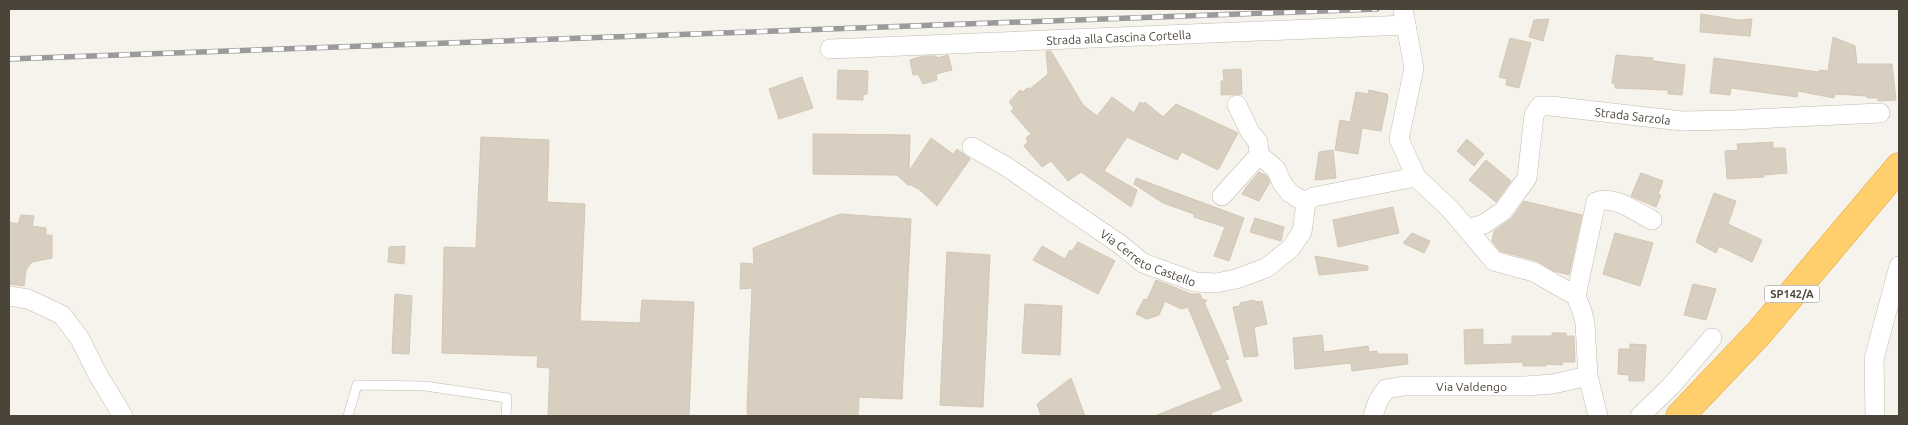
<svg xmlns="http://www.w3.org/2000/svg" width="1908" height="425" viewBox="0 0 1908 425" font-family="Ubuntu,sans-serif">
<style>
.building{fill:#d8cfc1;stroke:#d3c7b4}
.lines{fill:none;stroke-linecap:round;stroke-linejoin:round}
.lane-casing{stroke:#c2bbae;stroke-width:10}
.street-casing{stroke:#c2bbae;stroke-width:20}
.highway-casing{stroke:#e0a43c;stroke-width:29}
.lane{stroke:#fff;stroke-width:9}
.street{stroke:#fff;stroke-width:19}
.highway{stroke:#ffcf6e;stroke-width:28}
.rail-casing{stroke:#9a9a9a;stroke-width:5.5}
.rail{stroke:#fff;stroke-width:4;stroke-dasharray:11;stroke-linecap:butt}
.labels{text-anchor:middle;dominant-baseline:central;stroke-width:4;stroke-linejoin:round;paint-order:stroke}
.shield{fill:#fff;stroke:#817c74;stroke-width:1}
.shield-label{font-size:11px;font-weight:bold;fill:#4b4439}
.street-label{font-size:12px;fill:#4b4439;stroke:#fff}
</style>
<rect width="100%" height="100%" fill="#f6f3ec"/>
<!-- building -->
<g class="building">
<path d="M1701,14L1738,20L1752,19L1750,36L1700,32Z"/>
<path d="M1549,19L1543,41L1529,37L1534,20Z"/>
<path d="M1833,37L1855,46L1857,64H1892L1896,100L1878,101V98H1867V96L1835,94L1834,98L1798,91L1797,97L1731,88L1730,95L1710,93L1714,58L1819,72V70L1828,71Z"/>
<path d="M1510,38L1531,43L1519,88L1506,85L1507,79L1499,77Z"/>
<path d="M1046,51H1051L1083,105L1097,116L1112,97L1134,113L1140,102L1144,104L1145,102L1163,117L1176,104L1238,133L1218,170L1182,152L1177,160L1127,137L1104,171L1137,190L1131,207L1081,172L1068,181L1051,161L1042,167L1024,146L1028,142L1026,138L1031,134L1011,111L1014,108L1009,102L1020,90L1023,92L1027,88L1030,89L1048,74Z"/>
<path d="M948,55L952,70L936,74L937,80L923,84L918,74L913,75L910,60L923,56H936L937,58Z"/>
<path d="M1616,55L1653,58V61L1685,65L1682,95L1668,94V90L1615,88V84L1612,83Z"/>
<path d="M1241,69L1242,94L1221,95V81H1224L1223,70Z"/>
<path d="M838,70L868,71L867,94L863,95V100L837,99Z"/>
<path d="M802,77L813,108L779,119L769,89Z"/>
<path d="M1369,90L1387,94L1388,98L1381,131L1362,128L1358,154L1335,150L1340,120L1350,122L1356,92L1368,94Z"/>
<path d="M813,134L910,135L909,171L931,138L953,154L957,149L970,159L937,206L920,190L909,184V186L897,175L813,174Z"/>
<path d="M481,137L549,140L547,202L585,204L580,321L640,323L642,300L694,302L689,416H548L550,368L537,367L538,356L442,353L444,247L476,248Z"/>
<path d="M1467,139L1484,154L1474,166L1457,151Z"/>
<path d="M1773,142V148H1785L1787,173L1764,175V177L1727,179L1725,151L1738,150L1737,144Z"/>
<path d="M1333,150L1336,178L1315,180L1319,152Z"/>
<path d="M1486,160L1511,181L1496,202L1469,180Z"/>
<path d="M1259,172L1267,176L1270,182L1259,201L1242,194L1247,186Z"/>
<path d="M1641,173L1663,181L1658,194L1661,195L1656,207L1631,196Z"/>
<path d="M1136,178L1244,218L1229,261L1214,256L1225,227L1194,217V214L1163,203L1134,184Z"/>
<path d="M1714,193L1736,201L1728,224L1762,240L1752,262L1719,246L1716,253L1696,242Z"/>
<path d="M1524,201L1582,215L1569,275L1554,271L1537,261L1500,251L1492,241L1494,231L1512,218Z"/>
<path d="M1393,207L1399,233L1338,247L1333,220Z"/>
<path d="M840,214L911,219L902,399L859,397L858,416H748L747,408L752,288L740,289L741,263L754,264L753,248Z"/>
<path d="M21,215L34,216L32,226L46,228V235H52V258L32,262L26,270L24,286L9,284V222L18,224Z"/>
<path d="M1255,218L1284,227L1281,241L1250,232Z"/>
<path d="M1412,233L1430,241L1424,253L1403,243Z"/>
<path d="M1615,233L1653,243L1640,286L1603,274Z"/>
<path d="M1078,242L1115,261L1098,294L1033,260L1042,246L1065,259L1070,250L1072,251Z"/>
<path d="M405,246L404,264L388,262L389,247Z"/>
<path d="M947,252L990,255L983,407L940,405Z"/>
<path d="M1315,256L1368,266V270L1319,275Z"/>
<path d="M1156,280L1191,294H1200L1202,299L1207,301L1204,302L1229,359L1225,360L1242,401L1211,413L1212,416H1155L1222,389L1188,307L1181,309L1165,301L1159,315L1147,319L1136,314L1144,299L1147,300Z"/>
<path d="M1693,284L1716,289L1706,320L1684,315Z"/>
<path d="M395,294L412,296L409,354L392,353Z"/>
<path d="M1254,300L1255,302L1262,301L1267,324L1254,327L1258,356L1244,357L1233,307L1240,306V303Z"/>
<path d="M1025,304L1062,306L1060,355L1022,353Z"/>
<path d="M1483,329V345L1512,344V336H1552V333H1566V336H1574L1575,362H1563L1562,365L1546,364V366H1523V362L1465,364L1464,330Z"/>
<path d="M1322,335L1324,352L1368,346L1369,352L1377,351V354H1407L1408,364L1352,371L1351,363L1295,369L1293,338Z"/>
<path d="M1630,344L1646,345L1644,381H1629V375L1618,374L1619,349H1630Z"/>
<path d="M1071,378L1085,416H1041L1037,404Z"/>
</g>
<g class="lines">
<defs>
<path id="lane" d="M348,416L357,385L425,386L507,398L506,416"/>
<g id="street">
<path d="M1403,9L1414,68L1399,139L1416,177L1450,209L1494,261L1534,272L1576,296L1582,311L1585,323L1588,376L1598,416"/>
<path id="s1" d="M830,49L1406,25"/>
<path d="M1237,105L1250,132L1258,142L1259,155L1276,169L1282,183L1290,193L1306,203"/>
<path id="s2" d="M972,147L1007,167L1121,245L1143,263L1195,282L1216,283L1236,279L1266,268L1290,249L1302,232L1306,203L1313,197L1416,177"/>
<path d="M1222,196L1259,155"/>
<path id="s3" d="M1467,229L1484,224L1503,211L1527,178L1534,115L1540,106H1551L1682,121L1733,120L1880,113"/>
<path d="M9,296L28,299L62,315L80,339L98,375L123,416"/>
<path d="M1576,296L1596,202C1615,195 1636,212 1652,220"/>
<path id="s4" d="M1373,416L1378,401L1386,389L1404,386H1525L1553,384L1588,376"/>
<path d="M1640,416L1671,386L1712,338"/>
<path d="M1875,416L1874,359L1899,266"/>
</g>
<path id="highway" d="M1680,416L1759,333L1899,167"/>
</defs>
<!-- lane casing -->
<use href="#lane" class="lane-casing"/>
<!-- street casing -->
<use href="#street" class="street-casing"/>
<!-- highway casing -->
<use href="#highway" class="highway-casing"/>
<!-- lane -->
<use href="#lane" class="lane"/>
<!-- street -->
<use href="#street" class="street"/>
<!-- highway -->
<use href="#highway" class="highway"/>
<defs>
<path id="rail" d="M9,59L1377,9"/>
</defs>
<!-- rail casing -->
<use href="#rail" class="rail-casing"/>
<!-- rail -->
<use href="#rail" class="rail"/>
</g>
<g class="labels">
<!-- shield labels -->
<rect class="shield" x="1764.5" y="285.5" width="55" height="17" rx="4"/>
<g class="shield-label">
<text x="1792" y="294">SP142/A</text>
</g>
<!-- street labels -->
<g class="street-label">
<text stroke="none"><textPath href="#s1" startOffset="289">Strada alla Cascina Cortella</textPath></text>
<text stroke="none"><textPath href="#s3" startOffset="249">Strada Sarzola</textPath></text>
<text stroke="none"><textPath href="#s2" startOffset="209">Via Cerreto Castello</textPath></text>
<text stroke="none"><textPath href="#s4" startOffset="116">Via Valdengo</textPath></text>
</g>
</g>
<!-- border -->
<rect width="1908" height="425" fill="none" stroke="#4b4439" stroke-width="20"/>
</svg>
